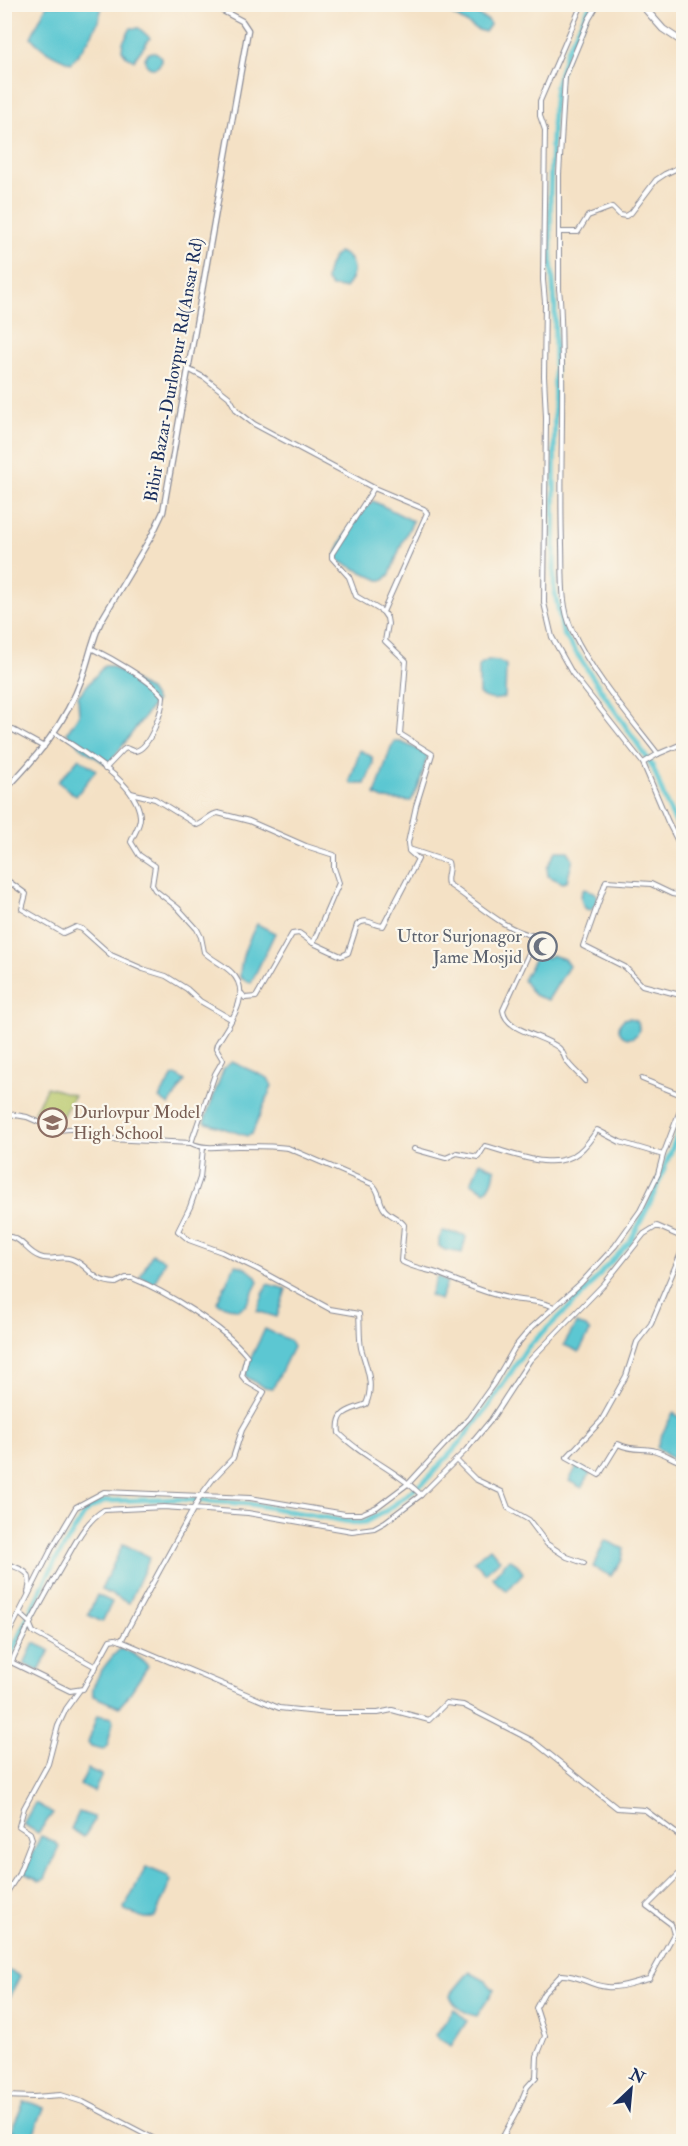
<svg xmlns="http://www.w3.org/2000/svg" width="688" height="2146" viewBox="0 0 688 2146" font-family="'IM FELL Double Pica',serif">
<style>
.green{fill:#b7c769;stroke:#697b64;stroke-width:1.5}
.water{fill:#5bc7d2;stroke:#3b7b98;stroke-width:1.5}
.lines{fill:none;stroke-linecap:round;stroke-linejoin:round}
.canal{stroke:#5bc7d2;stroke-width:5}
.minor-casing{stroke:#888892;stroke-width:6}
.tertiary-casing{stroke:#888892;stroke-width:7}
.trunk-casing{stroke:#888892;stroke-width:8}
.minor{stroke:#fff;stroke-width:4}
.tertiary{stroke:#fff;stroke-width:4.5}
.trunk{stroke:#fff;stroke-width:6}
.labels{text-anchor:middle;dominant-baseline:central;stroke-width:4.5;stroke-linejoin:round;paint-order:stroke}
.street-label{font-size:18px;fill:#1b2f5e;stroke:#fbf7ec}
.worship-label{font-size:18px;fill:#5b616d;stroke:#fbf7ec;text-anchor:end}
.education-label{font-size:18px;fill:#785e54;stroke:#fbf7ec;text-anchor:start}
</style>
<rect width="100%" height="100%" fill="#fbf7ec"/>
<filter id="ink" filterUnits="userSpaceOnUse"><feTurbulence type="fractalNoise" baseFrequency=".0167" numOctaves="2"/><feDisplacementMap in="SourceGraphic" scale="12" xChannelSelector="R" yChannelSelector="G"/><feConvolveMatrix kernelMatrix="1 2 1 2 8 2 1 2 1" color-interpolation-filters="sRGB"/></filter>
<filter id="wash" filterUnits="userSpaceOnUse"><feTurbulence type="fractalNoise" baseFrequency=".008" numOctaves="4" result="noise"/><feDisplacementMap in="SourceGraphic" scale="24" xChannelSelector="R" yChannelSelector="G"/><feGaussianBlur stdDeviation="1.35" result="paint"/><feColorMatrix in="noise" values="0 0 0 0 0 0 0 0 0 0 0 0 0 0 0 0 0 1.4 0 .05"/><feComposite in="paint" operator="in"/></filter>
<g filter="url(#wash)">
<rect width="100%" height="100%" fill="#f4e1c5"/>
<!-- green -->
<path class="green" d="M47,1087L74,1095L62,1117L34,1112Z"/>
<!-- water -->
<g class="water">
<path d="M47,5H102C100,25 84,48 71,63C56,57 41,50 31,37Z"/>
<path d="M450,5H460L489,21L490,25L485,32L476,29L450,13Z"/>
<path d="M131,28H139L150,38L134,60L127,57L122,50L123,42Z"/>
<circle cx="153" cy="60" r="8"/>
<path d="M338,252C356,257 357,275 345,288L332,287L326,280C327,269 330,260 338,252Z"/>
<path d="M683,490V537C668,524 674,505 683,490Z"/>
<path d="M373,501L413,521L402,543L390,574L384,580H379L339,561C337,557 336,558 337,553C339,541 363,508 373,501Z"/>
<path d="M488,660L499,661L506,665L505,697C497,701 486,700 479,694V665Z"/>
<path d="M104,666H111L149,690L156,701L111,761L104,763L83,749L67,733L79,715L78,696Z"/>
<path d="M395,742H401L428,754L419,785L411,801L383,799L375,795L391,747Z"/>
<path d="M360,750L372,757L373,764L365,784H352L350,781Z"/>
<path d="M79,758L96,770L76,796L58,782Z"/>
<path d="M556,851H568L573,859L567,881L563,883L548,876L547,868Z"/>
<path d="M584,889L594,892L597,895V902L591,910L586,909C581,903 579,896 584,889Z"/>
<path d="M257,924L275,933L251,983L240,978C240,958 247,942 257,924Z"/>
<path d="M538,953L547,958L552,955L564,959L569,966L548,1000L534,995L523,980Z"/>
<circle cx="629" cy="1028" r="10"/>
<path d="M232,1062L268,1078L272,1086L252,1134L247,1136L204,1122L224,1068Z"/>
<path d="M176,1075L185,1081L169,1105L159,1098L173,1076Z"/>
<path d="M480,1162L495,1169C495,1176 491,1187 485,1191L471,1183Z"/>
<path d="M443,1231L464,1235L466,1237L462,1253L445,1250L439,1246V1239Z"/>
<path d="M152,1254L165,1260L154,1284L140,1277Z"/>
<path d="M235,1265C244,1266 256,1273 258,1282L246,1305L238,1310L219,1304L217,1302Z"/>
<path d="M437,1276L447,1282L440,1300L430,1295Z"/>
<path d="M267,1284L286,1289L277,1317L257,1311Z"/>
<path d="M576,1324L586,1327L590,1332L579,1352L564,1345Z"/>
<path d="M265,1329L289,1340L293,1347L273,1388L264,1387L246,1377V1368Z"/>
<path d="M673,1413L683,1419V1461L673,1459L657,1448L660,1438Z"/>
<path d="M577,1466L590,1473L582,1488L569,1481Z"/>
<path d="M605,1540L624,1549L622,1560L611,1576L593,1567Z"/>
<path d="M123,1544L150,1557L129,1603L101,1590Z"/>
<path d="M490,1548L500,1560L485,1573L474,1561Z"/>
<path d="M509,1559L517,1564L523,1573L507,1591L497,1583L493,1577Z"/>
<path d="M97,1595L112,1602L102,1622L88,1615Z"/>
<path d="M34,1643L50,1650L39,1671L24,1664Z"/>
<path d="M120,1649C129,1650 142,1659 148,1666L126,1699L119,1707L93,1696C90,1682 110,1658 120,1649Z"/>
<path d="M97,1715L112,1718L113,1722L107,1746L103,1750L91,1747L88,1743Z"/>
<path d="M88,1769L102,1775L94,1792L80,1785Z"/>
<path d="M35,1803L53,1813L38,1833L23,1824Z"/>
<path d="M79,1812L94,1817V1821L84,1837L71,1829Z"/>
<path d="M41,1836L53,1841L59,1846L45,1879L39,1881L24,1872L25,1868Z"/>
<path d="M146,1867L168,1876L171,1881L155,1917C146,1921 134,1914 125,1910L124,1908Z"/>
<path d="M4,1968L20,1976L7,2002L5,2003Z"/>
<path d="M469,1972L486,1981L494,1990L477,2016C466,2014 453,2006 450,1995Z"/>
<path d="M454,2009L467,2021L451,2046L439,2039L436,2035Z"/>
<path d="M24,2102H29L44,2108L32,2138L11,2131Z"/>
</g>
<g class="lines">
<!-- canal -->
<g class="canal">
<path d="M591,4L567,50L556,85L553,111L550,195L551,259L555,306L554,588L563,633L653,767L667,805L684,839"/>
<path d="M4,1669L31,1610L54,1563L87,1510L106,1501L179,1499L250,1504L356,1523L365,1522L389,1509L428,1478L458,1445L488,1407L527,1348L587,1290L603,1270L630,1242L652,1199L684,1118"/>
</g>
</g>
</g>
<g filter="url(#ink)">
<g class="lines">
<defs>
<g id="minor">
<path d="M582,4L540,101V116L545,130L543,280L545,302L544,376L546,417L544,603L552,637L572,673L643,763L668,822L684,853"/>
<path d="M598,4L589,19L565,77L559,174V289C562,313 561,337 562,362C563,423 560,484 562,544C563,572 560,605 572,630C593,675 628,715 658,754"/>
<path d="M559,232H578L588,216L612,207L620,215L626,216L631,213L656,180L665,174L684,165"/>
<path d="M374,488L424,509L427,513L383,612"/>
<path d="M91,648C111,658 149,679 163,696C163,709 150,749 135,751C132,751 129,749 126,748L123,750L105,769"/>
<path d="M4,725L44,747"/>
<path d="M643,763L658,754L684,743"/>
<path d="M131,793L155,799L197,825C205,822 210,814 218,813L249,821L306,846L334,855V868L339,883L313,943L341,956L348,953L357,925C367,916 373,926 383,926L418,859L409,851L408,843L416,806L432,754L400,734L406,661L385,641L388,624L387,618L383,612L356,596L349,577L332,558V554L374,488L254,424L237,411L229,397L205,378L188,369"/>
<path d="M409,849L448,862C451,870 445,877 448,884C476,902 503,930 535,936L537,940L530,951L503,1010C506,1032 544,1035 559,1048C564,1052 563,1055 566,1060C570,1067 579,1074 585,1081"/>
<path d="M4,878L26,894L22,909L63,933L76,927L82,929L111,955L143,969L166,976L187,989L200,1001L231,1019"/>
<path d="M684,896L672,894L651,884L606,881L583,946L625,967L642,985L684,996"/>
<path d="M242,994L245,998L256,997L292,934L299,933L313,943"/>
<path d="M642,1079L684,1096"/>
<path d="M4,1113L27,1117L57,1130L82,1128L109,1139L191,1143L215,1074L223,1060L216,1048L217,1044C229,1024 254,993 231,972C223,964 212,960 204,952L201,937L197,929L178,908L155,890L152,885L155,866L139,855L131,842C134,833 141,825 140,816C137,781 81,752 55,733"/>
<path d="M191,1143C207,1151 224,1145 241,1146C257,1146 273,1146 288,1148L372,1184C381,1191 378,1202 385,1210C390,1216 399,1218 404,1225L401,1261C412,1268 425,1269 437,1273C460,1282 484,1293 508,1298C525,1302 536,1299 554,1307"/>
<path d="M203,1148L200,1178L190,1207L178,1231L189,1240L222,1252L257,1269L330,1309L359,1314C360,1325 359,1337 361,1348C366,1367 375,1384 366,1404C350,1411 336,1410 339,1433C363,1458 397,1470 421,1495"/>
<path d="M414,1149L446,1158L457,1153L478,1157L485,1146C513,1153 554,1173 579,1152C586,1146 592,1138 597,1130L620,1142L663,1155"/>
<path d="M4,1236C24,1237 24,1251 40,1257C51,1262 60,1254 72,1259C90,1266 91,1282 116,1283L126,1278H132C167,1292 224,1327 247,1356L242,1376L247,1382L264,1392L242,1430L233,1458L213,1479L201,1495L121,1641L279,1708L328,1713H378L392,1710L429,1720L446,1703L463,1705L533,1741L617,1808L645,1810L684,1839"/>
<path d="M684,1246L651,1324L637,1342L626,1376L601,1421L567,1457L599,1475L618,1444C634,1452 643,1447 656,1451C666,1454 674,1460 684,1463"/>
<path d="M456,1460L475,1479L502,1492L508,1508L529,1520L547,1544L567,1557L584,1563"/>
<path d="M4,1562C22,1571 34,1569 28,1592"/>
<path d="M19,1613L29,1622"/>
<path d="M30,1625L33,1632L96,1667"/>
<path d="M121,1641L115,1639L110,1640L83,1689L70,1691L13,1663L12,1661C27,1627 44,1597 62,1566C74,1546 84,1522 104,1510L164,1507L248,1513L352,1531L374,1528L385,1522L421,1495L466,1450L491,1420L530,1360L604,1284L644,1234L657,1226L684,1238"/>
<path d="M4,1643L53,1546L76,1507L104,1492L250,1498L345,1514H361L377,1507L409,1483L469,1418L494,1383L515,1347L530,1329L581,1283L615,1246L640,1211L658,1174L663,1155L684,1100"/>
<path d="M4,1897L18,1875L32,1839L30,1833L19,1826L24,1808L48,1764L58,1726L66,1709L79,1691"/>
<path d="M4,2096L34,2097L61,2095L83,2102L160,2142"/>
<path d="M500,2142L518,2109L527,2087L536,2077L537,2056L545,2036L536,2008L544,1993L561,1975C577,1974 591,1986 607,1987C620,1989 637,1981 649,1979L674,1934L671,1924L647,1906L684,1869"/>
</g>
<path id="tertiary" d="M4,791C37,757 66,723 82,678C89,659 92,640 101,621L152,535L163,512L248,30L242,21L210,4"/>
<path id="trunk" d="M641,4L663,29L684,43"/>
</defs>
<!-- minor casing -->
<use href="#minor" class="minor-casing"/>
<!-- tertiary casing -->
<use href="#tertiary" class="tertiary-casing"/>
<!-- trunk casing -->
<use href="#trunk" class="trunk-casing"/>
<!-- minor -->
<use href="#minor" class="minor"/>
<!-- tertiary -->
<use href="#tertiary" class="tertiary"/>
<!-- trunk -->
<use href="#trunk" class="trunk"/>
</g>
</g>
<!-- icons -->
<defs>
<symbol id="mosque-ring" viewBox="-11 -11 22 22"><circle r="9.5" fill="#fbf7ec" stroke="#6b7280" stroke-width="1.5"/><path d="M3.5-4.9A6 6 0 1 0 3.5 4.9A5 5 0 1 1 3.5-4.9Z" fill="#6b7280"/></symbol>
<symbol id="school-ring" viewBox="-11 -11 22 22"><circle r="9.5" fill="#fbf7ec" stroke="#8d6e63" stroke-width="1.5"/><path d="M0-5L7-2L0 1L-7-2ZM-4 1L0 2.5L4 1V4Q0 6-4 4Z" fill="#8d6e63"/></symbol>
</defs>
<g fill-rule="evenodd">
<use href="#mosque-ring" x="526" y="930" width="33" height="33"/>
<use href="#school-ring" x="36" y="1106" width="33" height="33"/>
</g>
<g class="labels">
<!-- street labels -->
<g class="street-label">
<text transform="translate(174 370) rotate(-80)">Bibir Bazar-Durlovpur Rd(Ansar Rd)</text>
</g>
<!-- worship labels -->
<g class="worship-label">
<text x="522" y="936">Uttor Surjonagor<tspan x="522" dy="21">Jame Mosjid</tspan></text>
</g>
<!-- education labels -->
<g class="education-label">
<text x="73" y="1112">Durlovpur Model<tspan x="73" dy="21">High School</tspan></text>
</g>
</g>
<!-- margin -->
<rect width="688" height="2146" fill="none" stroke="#fbf7ec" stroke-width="24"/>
<!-- north arrow -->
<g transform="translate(631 2089) rotate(26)" stroke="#fbf7ec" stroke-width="4.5" paint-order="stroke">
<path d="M0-4.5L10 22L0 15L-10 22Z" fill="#1b2f5e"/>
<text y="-9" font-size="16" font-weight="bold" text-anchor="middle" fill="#1b2f5e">N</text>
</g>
</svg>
